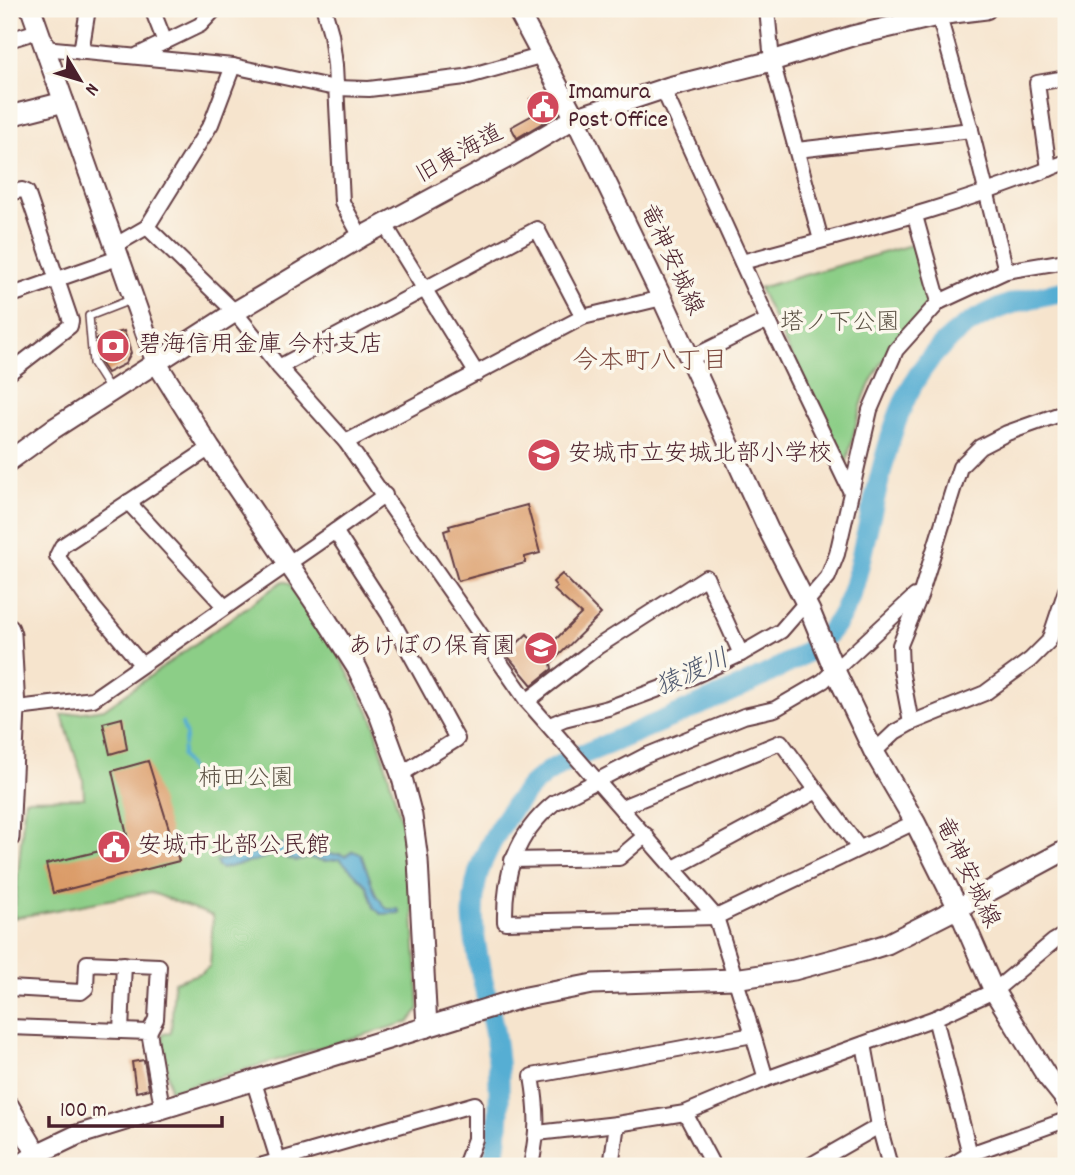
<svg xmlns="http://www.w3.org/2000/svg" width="1075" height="1175" viewBox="0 0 1075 1175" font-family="Dekko,'Klee One',sans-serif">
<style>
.green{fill:#8cce87;stroke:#6b7659;stroke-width:2}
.water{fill:#56aed3;stroke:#50667f;stroke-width:2}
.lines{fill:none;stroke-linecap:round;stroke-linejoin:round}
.stream{stroke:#56aed3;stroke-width:3.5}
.river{stroke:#56aed3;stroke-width:21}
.building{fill:#db9c69}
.lane-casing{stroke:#643d43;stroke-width:10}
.street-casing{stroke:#643d43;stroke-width:18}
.secondary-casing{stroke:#643d43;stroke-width:23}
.lane{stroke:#fff;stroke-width:7}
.street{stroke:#fff;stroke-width:14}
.secondary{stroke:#fff;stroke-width:19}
.labels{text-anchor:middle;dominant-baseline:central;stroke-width:7;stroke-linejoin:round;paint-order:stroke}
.poi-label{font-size:24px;fill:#4a1f2b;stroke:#fbf7ec;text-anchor:start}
.street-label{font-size:24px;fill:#4a1f2b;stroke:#fbf7ec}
.park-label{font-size:24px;fill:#5e5447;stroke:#fbf7ec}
.neighbourhood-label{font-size:26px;fill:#7d4b41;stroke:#fbf7ec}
.water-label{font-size:26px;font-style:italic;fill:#4f586e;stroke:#fbf7ec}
</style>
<rect width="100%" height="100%" fill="#fbf7ec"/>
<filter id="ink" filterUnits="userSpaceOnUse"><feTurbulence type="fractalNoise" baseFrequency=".0143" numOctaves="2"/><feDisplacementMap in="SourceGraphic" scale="14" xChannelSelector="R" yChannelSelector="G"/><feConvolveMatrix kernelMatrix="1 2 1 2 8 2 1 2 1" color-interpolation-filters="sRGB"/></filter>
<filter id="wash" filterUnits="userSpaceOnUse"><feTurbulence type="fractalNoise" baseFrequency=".00686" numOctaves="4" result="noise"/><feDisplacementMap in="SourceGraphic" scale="28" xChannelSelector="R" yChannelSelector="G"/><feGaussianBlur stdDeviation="1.57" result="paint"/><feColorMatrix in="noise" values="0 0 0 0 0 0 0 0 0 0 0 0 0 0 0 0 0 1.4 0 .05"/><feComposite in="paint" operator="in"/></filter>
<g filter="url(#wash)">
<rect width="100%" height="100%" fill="#f6e4cd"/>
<!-- green -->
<g class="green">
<path d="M918,243L933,301C906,328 883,355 867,390C857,413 853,440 846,464L842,463L759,288Z"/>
<path d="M283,581L289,583L338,654L373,719L409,849L419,1009L409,1022L170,1091L162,1034L171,1033L174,982L201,973L210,966L213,916L150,892L14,918L25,799L84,798L83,779L62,715L104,709Z"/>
</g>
<!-- water -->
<path class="water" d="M300,843L317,855L340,854L345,856L353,851L361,854L376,895L387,909H398L400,913L381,914L374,908L367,886L340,859L326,861L307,858L296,861L273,854C257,863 239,863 222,869L218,867L216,861L254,853L274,845Z"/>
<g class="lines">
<!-- stream -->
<g class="stream">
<path d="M182,724L186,735L184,745"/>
<path d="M183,749L182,756L192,773"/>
<path d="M198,777L203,781L209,794"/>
</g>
<!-- river -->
<path class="river" d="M492,1166C501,1132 501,1071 495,1036C485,979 459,917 483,860C495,833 511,807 532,785C554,763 587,753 615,741C665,719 715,700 763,676C788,663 813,652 832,629C854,602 858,569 866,535C890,439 901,342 1008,305C1027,298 1047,295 1066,291"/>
</g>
<g id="blocks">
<!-- building -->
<g class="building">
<path d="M544,92L555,112L548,116L549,119L517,138L511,127L538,112L530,99Z"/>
<path d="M124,331L131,353L125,364L107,373L99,361L97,339Z"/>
<path d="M527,505L540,553L525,557V563L458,581L444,531L450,529L449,526Z"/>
<path d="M562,574L601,614L551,663L552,669L532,685L506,654L527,634L535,643L544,635L552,643L581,614L554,590L557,587L553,582Z"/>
<path d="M122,718L127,749L110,754L103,723Z"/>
<path d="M148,761L179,861L53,893L46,864L129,844L112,771Z"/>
<path d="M144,1060L149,1089L136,1092L132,1062Z"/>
</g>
</g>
</g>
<g filter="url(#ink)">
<use href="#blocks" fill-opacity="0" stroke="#643d43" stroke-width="2"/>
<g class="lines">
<defs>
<path id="lane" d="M111,391L93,363L89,316L133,299"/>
<g id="street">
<path d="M152,9L165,42"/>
<path d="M324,9L331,34L335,65L342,202L361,237"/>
<path d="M767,9L772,61L821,240"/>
<path d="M939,16L971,130L1006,271"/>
<path d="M9,40L38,31"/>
<path d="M44,48L233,66L335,88L369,89L465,77L540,56"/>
<path d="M81,52L88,9"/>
<path d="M138,55L200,25L215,9"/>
<path d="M663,89L768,320L851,492"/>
<path d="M797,150L971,130"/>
<path d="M1049,169L1037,83L1066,78"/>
<path d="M9,193L22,190L27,192L71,321L70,326L9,373"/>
<path d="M915,216L939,302"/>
<path d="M385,225L477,374"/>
<path d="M147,227L235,312L279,367L346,442L527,701L716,917L753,1035L532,1076C538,1112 538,1131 531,1166"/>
<path d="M114,246L147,227L211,124L233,66"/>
<path d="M742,262C853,232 960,206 1066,162"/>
<path d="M9,296L118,258"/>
<path d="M689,359L768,320"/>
<path d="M279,367L537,229L583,317"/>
<path d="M346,442L583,317L662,298"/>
<path d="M128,502L224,606"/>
<path d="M335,531L388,613L457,739L401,774"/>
<path d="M141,664L94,608L57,556L62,546L210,448"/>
<path d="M527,701L597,647L706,577L741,654"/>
<path d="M9,709L93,699L335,531L385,495"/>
<path d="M911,723L901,670L900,645L920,596L960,467L980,447L1007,433L1066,412"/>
<path d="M550,725L564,719L608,708L694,676L741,654L781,631L828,577L837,554L870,410L896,350L939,302L1006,271L1066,261"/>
<path d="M874,752L895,732L911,723L985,693L1030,660L1049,641L1066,590"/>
<path d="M622,807L781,742L859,848"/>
<path d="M915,822L716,917L505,922C504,874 515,835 554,803L645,756L744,716L775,709L823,681L915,596H920"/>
<path d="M512,860L619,858L646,835"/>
<path d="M674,868L815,792"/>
<path d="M9,988L81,992L86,988L87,963L159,966L156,1019L149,1032"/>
<path d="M935,1018L973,1166"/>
<path d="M9,1027L149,1032L162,1107"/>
<path d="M121,1031L124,964"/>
<path d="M753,1035L766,1079"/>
<path d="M864,1044L879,1126L890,1166"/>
<path d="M253,1079L280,1166"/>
<path d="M685,1113L713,1166"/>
<path d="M537,1133L617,1124L685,1113L766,1079L935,1018L994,991L1054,941L1066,934"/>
<path d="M260,1166L475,1104V1139L465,1166"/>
<path d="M611,1166L617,1124"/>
<path d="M809,1166L879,1126"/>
<path d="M950,1166L970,1154L1066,1120"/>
</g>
<g id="secondary">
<path d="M31,9L156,362L210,448L326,619L357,668L379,714L401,774L412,816L418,860L427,1027"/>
<path d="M517,9L575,118L662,298L769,531L810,611L831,662L874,752L915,822L958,908L994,991L1046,1075L1066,1100"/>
<path d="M9,116L64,102"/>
<path d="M9,461L53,429L235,312L361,237L507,158L575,118L669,87L772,61L852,36L946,14L986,9"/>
<path d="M9,629L11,635L15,709L9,838"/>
<path d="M9,1106L44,1166"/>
<path d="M19,1166L37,1154L77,1135L521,998L593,984L734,979L794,970L868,950L887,944L958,908L1066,850"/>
</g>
</defs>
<!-- lane casing -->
<use href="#lane" class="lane-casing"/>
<!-- street casing -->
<use href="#street" class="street-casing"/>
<!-- secondary casing -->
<use href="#secondary" class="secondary-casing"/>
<!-- lane -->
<use href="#lane" class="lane"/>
<!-- street -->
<use href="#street" class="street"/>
<!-- secondary -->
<use href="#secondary" class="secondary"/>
</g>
</g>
<!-- icons -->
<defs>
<symbol id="civic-disc" viewBox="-11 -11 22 22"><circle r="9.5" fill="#d1495b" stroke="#fbf7ec"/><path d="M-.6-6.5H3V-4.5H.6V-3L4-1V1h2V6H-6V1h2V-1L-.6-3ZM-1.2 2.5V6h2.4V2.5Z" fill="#fff"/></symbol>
<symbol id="bank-disc" viewBox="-11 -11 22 22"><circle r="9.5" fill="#d1495b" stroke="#fbf7ec"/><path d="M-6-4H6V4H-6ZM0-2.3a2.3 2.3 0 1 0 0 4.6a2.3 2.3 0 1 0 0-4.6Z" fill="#fff"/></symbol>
<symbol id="school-disc" viewBox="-11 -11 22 22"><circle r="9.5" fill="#d1495b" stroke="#fbf7ec"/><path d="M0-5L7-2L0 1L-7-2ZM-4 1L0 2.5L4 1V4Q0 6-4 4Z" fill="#fff"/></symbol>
</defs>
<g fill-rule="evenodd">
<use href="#civic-disc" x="524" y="88" width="38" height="38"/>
<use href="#bank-disc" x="94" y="327" width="38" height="38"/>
<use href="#school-disc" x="525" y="436" width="38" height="38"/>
<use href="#school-disc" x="522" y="629" width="38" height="38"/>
<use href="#civic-disc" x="95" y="828" width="38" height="38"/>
</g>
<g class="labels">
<!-- poi labels -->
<g class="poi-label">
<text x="568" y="93">Imamura<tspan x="568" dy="28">Post Office</tspan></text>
<text x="138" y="346">碧海信用金庫 今村支店</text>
<text x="568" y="455">安城市立安城北部小学校</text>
<text x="516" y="648" text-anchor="end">あけぼの保育園</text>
<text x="138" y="847">安城市北部公民館</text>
</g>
<!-- street labels -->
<g class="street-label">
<text transform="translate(460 155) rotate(-29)">旧東海道</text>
<text transform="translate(670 260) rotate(65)">竜神安城線</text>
<text transform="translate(966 873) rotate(64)">竜神安城線</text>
</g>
<!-- park labels -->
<g class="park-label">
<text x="840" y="324">塔ノ下公園</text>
<text x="246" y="780">柿田公園</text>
</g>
<!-- neighbourhood labels -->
<g class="neighbourhood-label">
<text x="650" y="362">今本町八丁目</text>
</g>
<!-- water labels -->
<g class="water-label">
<text transform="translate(693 674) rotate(-24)">猿渡川</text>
</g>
</g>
<!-- margin -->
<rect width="1075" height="1175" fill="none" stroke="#fbf7ec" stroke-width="35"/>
<!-- north arrow -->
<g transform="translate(80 80) rotate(128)" stroke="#fbf7ec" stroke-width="5" paint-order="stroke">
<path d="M0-5L12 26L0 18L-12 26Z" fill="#4a1f2b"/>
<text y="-10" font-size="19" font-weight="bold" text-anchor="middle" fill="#4a1f2b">N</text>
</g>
<!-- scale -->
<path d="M49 1116v10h173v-10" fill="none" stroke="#4a1f2b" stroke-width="3.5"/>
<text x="60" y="1116" font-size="21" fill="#4a1f2b" stroke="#fbf7ec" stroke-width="5" paint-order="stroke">100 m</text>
</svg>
